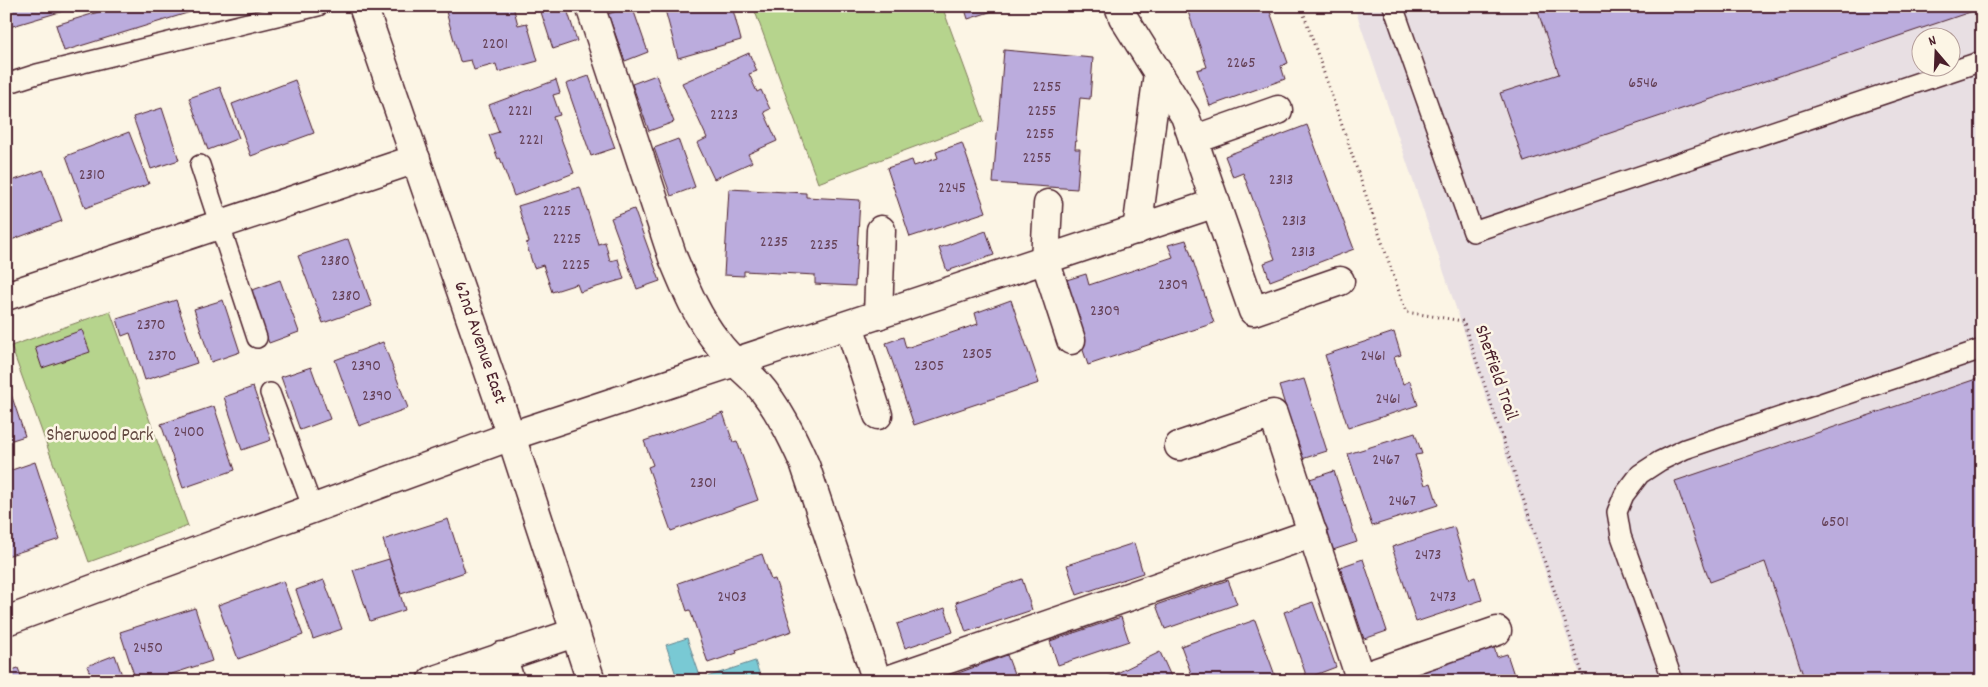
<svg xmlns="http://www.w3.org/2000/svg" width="1988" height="687" viewBox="0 0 1988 687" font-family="Dekko,sans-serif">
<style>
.built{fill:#e8dfe3;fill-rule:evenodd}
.green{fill:#b6d48d;stroke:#807a5c}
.water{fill:#79c9d4;stroke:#668590}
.building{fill:#bbacdd;stroke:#4a1f2b}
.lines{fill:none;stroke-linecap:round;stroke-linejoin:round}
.service-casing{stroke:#4a1f2b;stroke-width:22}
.minor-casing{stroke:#4a1f2b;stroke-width:31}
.path{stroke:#4a1f2b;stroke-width:3;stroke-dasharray:1 4;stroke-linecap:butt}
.service{stroke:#fcf5e5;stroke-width:19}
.minor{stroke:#fcf5e5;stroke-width:28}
.labels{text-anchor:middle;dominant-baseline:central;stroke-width:5;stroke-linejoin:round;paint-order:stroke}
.number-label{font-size:16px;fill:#664258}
.street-label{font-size:19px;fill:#4a1f2b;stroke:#fcf5e5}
.park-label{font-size:19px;fill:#654c44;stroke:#fcf5e5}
</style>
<rect width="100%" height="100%" fill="#fcf5e5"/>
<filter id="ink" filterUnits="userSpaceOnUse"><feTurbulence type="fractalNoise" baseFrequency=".02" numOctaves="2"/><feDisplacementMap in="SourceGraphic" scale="10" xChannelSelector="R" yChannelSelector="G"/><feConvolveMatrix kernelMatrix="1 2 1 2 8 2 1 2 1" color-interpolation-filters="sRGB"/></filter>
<g filter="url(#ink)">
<!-- built -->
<path class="built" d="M1354,6H1982V681H1582ZM1920,38H1950V68H1920Z"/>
<!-- green -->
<g class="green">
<path d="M753,6H942L984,121L818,183Z"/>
<path d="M110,311L188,526L89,562L11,346Z"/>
</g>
<!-- water -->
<path class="water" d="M687,638L701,679L755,661L762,681H678L666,645Z"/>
<!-- building -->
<g class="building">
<path d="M6,6H80L6,28Z"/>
<path d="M118,6H210L64,51L56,25Z"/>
<path d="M443,6H513L518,25L527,23L538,61L498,72L496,64L474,70L471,60L460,62L445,8L443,9Z"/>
<path d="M539,6H566L577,41L553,49Z"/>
<path d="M632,6L648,52L625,61L608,14Z"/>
<path d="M664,6H732L741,40L678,58Z"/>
<path d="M964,6H1008L968,19Z"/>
<path d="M1186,6H1268L1288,63L1281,66L1285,79L1210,106L1197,70L1207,67Z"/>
<path d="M1536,6H1982V8L1524,162L1500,93L1559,74Z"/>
<path d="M1004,50L1093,58L1090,99L1080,98L1075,149H1080L1077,189L993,183Z"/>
<path d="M749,53L757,71L749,74L757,92L761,90L770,109L764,112L777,141L748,154L752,162L714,179L697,143L707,138L682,83Z"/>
<path d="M656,75L674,122L649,131L632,84Z"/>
<path d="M589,76L615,148L591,156L566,84Z"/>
<path d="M295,80L314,133L251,156L232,104Z"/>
<path d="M556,80L560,93L553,95L560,115L553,117L574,173L514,196L500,158L498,159L489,135L499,132L489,105Z"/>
<path d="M220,87L239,138L208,150L189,98Z"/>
<path d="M162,108L179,160L151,169L133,117Z"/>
<path d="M1307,125L1354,249L1270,281L1264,263L1275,259L1243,173L1233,177L1225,156Z"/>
<path d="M129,132L149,184L85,208L66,156Z"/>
<path d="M678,139L695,187L671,196L654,148Z"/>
<path d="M962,143L986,212L910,237L887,168L912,160L914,166L938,158L936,152Z"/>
<path d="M43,170L62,221L6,242V183Z"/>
<path d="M580,187L598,244L605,242L610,261L618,259L624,279L580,292L577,284L552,292L543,265L534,268L526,243L529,242L518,206Z"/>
<path d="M729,189L806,193V197L860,200L855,286L815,284V275L744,271V276L724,275Z"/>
<path d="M634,209L660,281L637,289L611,218Z"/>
<path d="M986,231L994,255L947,271L939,248Z"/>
<path d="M348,239L372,306L323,323L298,256Z"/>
<path d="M1186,240L1214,323L1088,365L1060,282L1086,274L1089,285L1173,257L1168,245Z"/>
<path d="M280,280L299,332L269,343L250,291Z"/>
<path d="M176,300L197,363L145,380L130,333L122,336L117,319Z"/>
<path d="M223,300L240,352L211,362L194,309Z"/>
<path d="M1011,300L1039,383L914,425L886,343L903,337L906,348L978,324L975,313Z"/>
<path d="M82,330L90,352L42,368L35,347Z"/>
<path d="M1394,332L1401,355L1394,357L1403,384L1410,381L1418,405L1348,428L1325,355Z"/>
<path d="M383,342L408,408L359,426L335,360Z"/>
<path d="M311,367L330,419L300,430L281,377Z"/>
<path d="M1982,377V681H1805L1765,562L1710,582L1675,481Z"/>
<path d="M6,379L25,436L6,442Z"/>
<path d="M1304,379L1327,451L1302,459L1279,386Z"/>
<path d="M253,387L271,440L242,450L224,397Z"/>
<path d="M214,406L235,470L183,488L161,424Z"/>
<path d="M723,413L733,442L737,441L758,500L671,531L648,467L653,465L644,441Z"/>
<path d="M1415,433L1422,454L1415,455L1425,485L1431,483L1438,505L1372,526L1348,454Z"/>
<path d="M35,462L60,539L7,556L6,472Z"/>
<path d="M1334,471L1357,542L1333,550L1310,479Z"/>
<path d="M448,519L465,572L401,594L383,540Z"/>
<path d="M1454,527L1470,579L1475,577L1482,600L1416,622L1392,547Z"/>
<path d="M1134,543L1143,573L1077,595L1067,565Z"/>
<path d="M762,554L771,580L775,579L792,631L736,650L737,653L708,663L690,610L687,611L678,583Z"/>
<path d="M389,559L405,610L370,621L353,570Z"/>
<path d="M1363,559L1387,631L1364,639L1340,567Z"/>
<path d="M1022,579L1032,610L966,632L956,602Z"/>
<path d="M324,580L342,629L313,639L296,590Z"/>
<path d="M1228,580L1237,604L1165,629L1156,605Z"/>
<path d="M283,581L303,635L238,659L218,605Z"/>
<path d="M1313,602L1336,667L1307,678L1284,612Z"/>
<path d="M195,608L212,661L150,681H136L120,632Z"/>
<path d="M945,608L953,632L905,648L897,624Z"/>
<path d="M1121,617L1129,641L1058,665L1050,641Z"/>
<path d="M1255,620L1277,681H1194L1181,646Z"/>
<path d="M1493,644L1497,657L1507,654L1516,681H1422L1418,670Z"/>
<path d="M1160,652L1173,681H1101Z"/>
<path d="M115,655L124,681H93L87,666Z"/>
<path d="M1007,655L1016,679L1010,681H937Z"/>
<path d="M18,668L23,681H6V672Z"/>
<path d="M61,675L63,681H43Z"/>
</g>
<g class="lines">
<defs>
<g id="service">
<path d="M1393,6L1473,232L1982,61"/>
<path d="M6,84L37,74L318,6"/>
<path d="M200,165L257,338"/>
<path d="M270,393L313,509"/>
<path d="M1673,681L1621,536L1617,512L1624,495L1640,474L1660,461L1685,449L1982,349"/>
</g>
<g id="minor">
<path d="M363,6L511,436L591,681"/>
<path d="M590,6L673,258C685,287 697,317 717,342C728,358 744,369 757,383C778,407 792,436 805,465L877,681"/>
<path d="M1119,6L1123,17L1185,116L1253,311L1340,281"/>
<path d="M1193,140L1278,110"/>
<path d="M1048,204L1045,260L1071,340"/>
<path d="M1137,230L1158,73"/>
<path d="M6,296L416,159"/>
<path d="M878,315L881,230"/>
<path d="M849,325L878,415"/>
<path d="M1179,446L1273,414L1361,681"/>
<path d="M6,621L511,436L1216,203"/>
<path d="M502,656L510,681"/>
<path d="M1360,678L1497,631"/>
<path d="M432,681L574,633"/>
<path d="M885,681L1313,533"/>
</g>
</defs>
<!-- service casing -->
<use href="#service" class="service-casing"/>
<!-- minor casing -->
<use href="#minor" class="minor-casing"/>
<!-- path -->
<path class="path" d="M1301,6L1406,312L1463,321L1585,681"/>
<!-- service -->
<use href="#service" class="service"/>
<!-- minor -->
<use href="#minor" class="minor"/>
</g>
</g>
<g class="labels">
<!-- number labels -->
<g class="number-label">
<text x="495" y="44">2201</text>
<text x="1241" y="63">2265</text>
<text x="1643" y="83">6546</text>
<text x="1047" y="87">2255</text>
<text x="520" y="111">2221</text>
<text x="1042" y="111">2255</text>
<text x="724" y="115">2223</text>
<text x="1040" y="134">2255</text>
<text x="531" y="140">2221</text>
<text x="1037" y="158">2255</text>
<text x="92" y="175">2310</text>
<text x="1281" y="180">2313</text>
<text x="952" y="188">2245</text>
<text x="557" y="211">2225</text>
<text x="1294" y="221">2313</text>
<text x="567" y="239">2225</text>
<text x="774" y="242">2235</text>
<text x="824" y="245">2235</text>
<text x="1303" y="252">2313</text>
<text x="335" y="261">2380</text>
<text x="576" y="265">2225</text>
<text x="1173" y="285">2309</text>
<text x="346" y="296">2380</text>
<text x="1105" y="311">2309</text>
<text x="151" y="325">2370</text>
<text x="977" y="354">2305</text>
<text x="162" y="356">2370</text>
<text x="1373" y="356">2461</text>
<text x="366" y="366">2390</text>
<text x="929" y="366">2305</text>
<text x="377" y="396">2390</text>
<text x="1388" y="399">2461</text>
<text x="189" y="432">2400</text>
<text x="1386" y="460">2467</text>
<text x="703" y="483">2301</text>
<text x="1402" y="501">2467</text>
<text x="1835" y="522">6501</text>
<text x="1428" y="555">2473</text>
<text x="732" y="597">2403</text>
<text x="1443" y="597">2473</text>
<text x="148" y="648">2450</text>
</g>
<!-- street labels -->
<g class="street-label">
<text transform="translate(479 343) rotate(71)">62nd Avenue East</text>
<text transform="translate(1495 373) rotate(71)">Sheffield Trail</text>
</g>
<!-- park labels -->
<g class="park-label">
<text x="100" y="436">Sherwood Park</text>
</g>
</g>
<!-- margin -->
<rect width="1988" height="687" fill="none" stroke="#fcf5e5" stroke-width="25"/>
<rect x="12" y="12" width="1963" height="662" fill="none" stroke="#4a1f2b" stroke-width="2" filter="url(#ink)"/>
<!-- north arrow -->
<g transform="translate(1936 52) rotate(341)"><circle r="24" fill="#fcf5e5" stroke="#b59f9b"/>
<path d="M0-4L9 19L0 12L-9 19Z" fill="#4a1f2b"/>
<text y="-8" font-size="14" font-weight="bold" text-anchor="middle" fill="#4a1f2b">N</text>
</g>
</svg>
